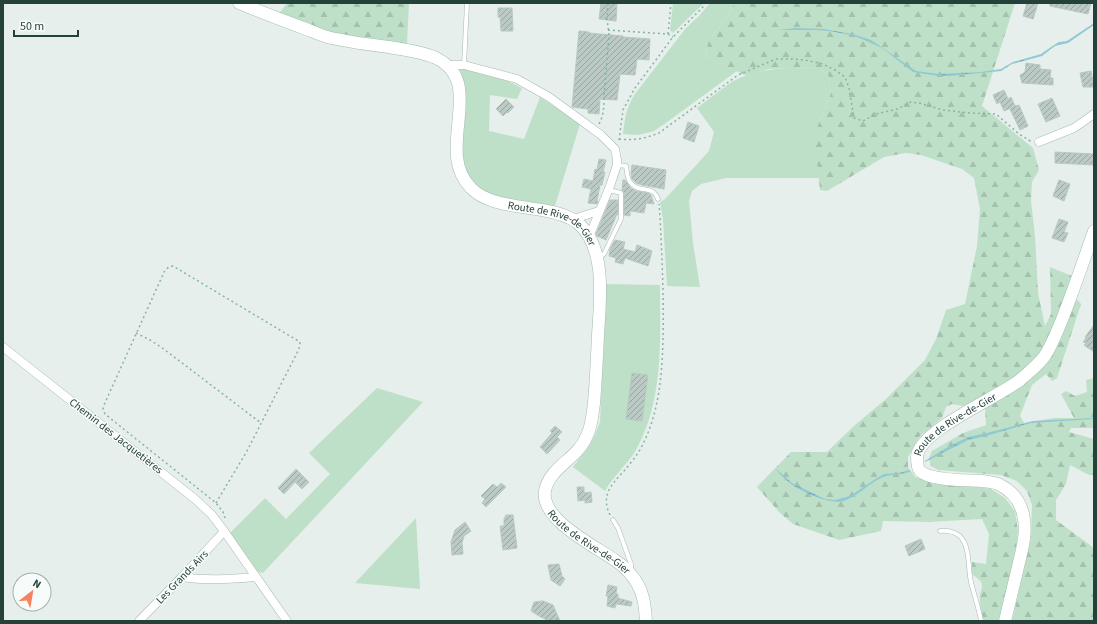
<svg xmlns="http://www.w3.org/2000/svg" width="1097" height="624" viewBox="0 0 1097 624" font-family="'Source Sans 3',sans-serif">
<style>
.grass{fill:#bfe0c8}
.forest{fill:url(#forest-firs)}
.water{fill:url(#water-ripples)}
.building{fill:url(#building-hatch);stroke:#b8c9c2}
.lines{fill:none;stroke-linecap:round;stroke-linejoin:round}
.service-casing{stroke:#a8b8b2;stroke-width:5}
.minor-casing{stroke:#a8b8b2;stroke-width:9}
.secondary-casing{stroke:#a4bbb3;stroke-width:13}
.path{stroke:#86b3a5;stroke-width:1.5;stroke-dasharray:2 3;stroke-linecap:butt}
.service{stroke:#fff;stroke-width:4}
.minor{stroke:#fff;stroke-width:8}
.secondary{stroke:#fff;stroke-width:12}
.labels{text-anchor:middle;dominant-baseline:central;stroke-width:3;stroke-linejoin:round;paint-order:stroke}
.street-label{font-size:11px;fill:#24423a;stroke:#f7fbf9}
</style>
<defs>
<pattern id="forest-firs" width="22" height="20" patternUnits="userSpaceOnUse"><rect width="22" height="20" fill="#bfe0c8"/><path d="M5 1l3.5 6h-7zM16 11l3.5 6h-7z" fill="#a4c1ad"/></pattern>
<pattern id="water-ripples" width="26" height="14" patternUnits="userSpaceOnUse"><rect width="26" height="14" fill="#8ec9d4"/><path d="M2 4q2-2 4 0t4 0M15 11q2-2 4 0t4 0" fill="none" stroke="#74a5ad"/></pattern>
<pattern id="building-hatch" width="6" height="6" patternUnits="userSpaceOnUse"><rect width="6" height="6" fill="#bbcac4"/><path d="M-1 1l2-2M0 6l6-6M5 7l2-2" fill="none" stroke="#98a6a0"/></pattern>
</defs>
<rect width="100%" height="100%" fill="#e6efeb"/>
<!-- grass -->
<g class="grass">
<path d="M673,3H704L673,33L670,30Z"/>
<path d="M710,3H733L734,4L728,16L708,41L706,57L737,71L667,122L654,131L638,135L623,134C625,118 626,108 635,94L686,28L700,15Z"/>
<path d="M818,67L828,75L831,93L816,130L819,178H726L701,184L692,191L689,201L693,243L700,287L667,286L663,220L660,202L665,199L709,151L714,132L697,108C708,100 719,91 730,83C757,67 789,68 818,67Z"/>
<path d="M462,68L508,81L522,88L517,99L490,95L489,131L524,139L540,97L580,124L555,206C528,203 477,202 466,171C462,161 461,148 462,137C462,122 465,106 465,91C464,84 462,77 460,70Z"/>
<path d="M606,284L660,285C660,340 664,400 636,450C627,465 613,476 605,491L573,467C586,451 593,442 600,422Z"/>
<path d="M377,388L423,402L263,573L258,572L230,533L265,498L286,519L330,474L309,453Z"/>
<path d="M416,518L420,589L355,583Z"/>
</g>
<!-- forest -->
<g class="forest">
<path d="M287,3H409L407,44L333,34L279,14Z"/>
<path d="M733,3H1015L982,106L1033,148L1039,170L1032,182L1031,201L1035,236L1038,293L1045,326L1051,314L1050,267L1072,276L1057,322L1041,353L1025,371L997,390L963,406L952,404L946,407L942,418L919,437L908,457V467L915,477L925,480L991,489L1005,498L1015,511L1018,531L1015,556L1001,621H984C982,615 980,608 980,602C978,587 990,586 972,574V562L986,564L989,534L982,519L929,522L883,521L881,531L839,540L793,524L780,513L757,487L791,452H827L855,425L886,399L925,360L936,339L946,310L965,304L977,246L980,209L974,178L962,169L921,155L906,153L884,157L827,191L820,190L817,161L811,156L816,130L831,93L828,75L818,67L769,69L747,76L706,57L708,41L728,16L734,4Z"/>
<path d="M1077,299L1081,304L1057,378L1052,381L1046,374L1032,385L1020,416L1024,423L1054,418H1074L1061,394L1066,391L1075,396L1087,392L1086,380L1094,378V428H1071L1069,432L1094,439V475H1089L1070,465L1066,484L1056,500V520L1094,548V621H1012L1031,538L1032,505L1027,491L1017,481L1001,475L938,470L931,466L929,458L932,451L963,433L986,425L985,407L1029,381L1048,360Z"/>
</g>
<!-- water -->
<g class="water">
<path d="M1094,23V25L1068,43L1055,46L1042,56L1012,64L1001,71L949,76H939L913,72L882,48L862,39L851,35L829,31L816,30H778L796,28L824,29L852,34L871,40L916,71L939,74L981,72L1001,69L1013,62L1041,54L1054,45L1059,42L1067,41Z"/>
<path d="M1094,418V419L1031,423L986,436L968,440L925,462V461L948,447L968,437L987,433L1033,421Z"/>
<path d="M775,468L792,483L798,486L825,499L835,500L850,496L874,480L884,474L899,473L909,470L911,471C901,476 891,473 881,478C868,484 858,496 844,501C831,505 801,492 790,483C784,479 779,473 775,468Z"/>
</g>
<!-- building -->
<g class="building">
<path d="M601,3H617L616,21L599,19Z"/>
<path d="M1027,3H1038L1033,19L1023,16Z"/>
<path d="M1050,3H1091L1088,14L1050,6Z"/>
<path d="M498,8H512L513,31H501L500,17H498Z"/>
<path d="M579,31L589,32V33L623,36V37L650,39L649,60L637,59L635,75L620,74L617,100L600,99L599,114L588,113V109L572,107Z"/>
<path d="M1026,63L1040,65V69L1051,70L1050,78H1053V85L1022,83L1020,75L1025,72Z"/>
<path d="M1091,71L1094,87H1083L1080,73Z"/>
<path d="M1004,90L1008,99L1011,97L1015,106L1019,105L1028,126L1020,130L1010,109L1011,108L1004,111L1000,102L997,104L993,95Z"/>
<path d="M1052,98L1060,116L1046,122L1038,104Z"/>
<path d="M506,99L514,107L508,113L507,112L503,116L496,109Z"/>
<path d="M688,122L699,126L694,142L683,138Z"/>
<path d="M1055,152L1094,154V165L1055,163Z"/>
<path d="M599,159L606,160L603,172H605L602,185H600L597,201H598L597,204L588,203L591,189L582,187L584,179L593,181L595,169L597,170Z"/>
<path d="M632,165L666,170L664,189L642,185L636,183L632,179L631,174Z"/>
<path d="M623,180H625L631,188L636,191L648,193L651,195L654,204L646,203L644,213L630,211V216L624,215V193L622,190Z"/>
<path d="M1059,180L1070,184L1064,201L1053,196Z"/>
<path d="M610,200H618V215L617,214L606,240L597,236L596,234Z"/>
<path d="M1059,219L1068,222L1064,232L1068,233L1064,242L1052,238Z"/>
<path d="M615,240L625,242L623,249L635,252L637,245L652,251L648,266L625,258L623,264L615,262L616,258L609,256L610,249Z"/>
<path d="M1094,325V352L1084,345L1086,343L1083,342L1086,338L1085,337Z"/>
<path d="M632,373L648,375L642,421L626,419Z"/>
<path d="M555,426L562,432L557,437L560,440L547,454L540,447L552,433L550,431Z"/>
<path d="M296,469L309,482L302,489L295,482L284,494L278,488Z"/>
<path d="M501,483L506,487L486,507L482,503L485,499L481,496L493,484L497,487Z"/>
<path d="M577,487H584V493L591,492L592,502L585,503V500L578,501Z"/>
<path d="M506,515H513L517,548L503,550L500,526H504V519Z"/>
<path d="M465,522L471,531L464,536L462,543L463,554L452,555L451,542L455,530Z"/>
<path d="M921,539L925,549L909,556L905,546Z"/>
<path d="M559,564L562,576L565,579L560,586L551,580L548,565Z"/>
<path d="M608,585L617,587L616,594H618V598L632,602L631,606L616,604L615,608L607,606L608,596H606Z"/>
<path d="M543,601L553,605L560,621H549L539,616L531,611L534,602Z"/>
</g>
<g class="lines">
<defs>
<g id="service">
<path d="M464,65L467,3"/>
<path d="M617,165L626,166C627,171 627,178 630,182C639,195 652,183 658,199"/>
<path d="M598,259L604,254L621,219V193L609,190"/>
<path d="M613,520L618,528L631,564V570"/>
<path d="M940,531C950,530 960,533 964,542C970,552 968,570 971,582C974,595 979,608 981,621"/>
</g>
<g id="minor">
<path d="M448,65H464L517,79L549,97L582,121L601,135L615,149L617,160V165L610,186L589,237"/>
<path d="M1039,142L1074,128L1094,114"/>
<path d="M573,220C581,216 590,214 599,211"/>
<path d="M3,347L195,499L212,515L224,531L287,621"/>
<path d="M182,577C207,581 231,579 255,577"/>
<path d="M139,621L182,577L218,538L224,531"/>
</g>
<g id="secondary">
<path id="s1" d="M239,3C261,12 284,21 306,29C314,32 322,36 331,38C350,42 369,45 389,47C405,50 421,51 436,58C448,64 457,74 459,88C464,121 444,161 471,188C487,205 520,206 542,210C554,212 568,215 578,223C607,248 600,301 598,335C597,357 596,380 594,403C592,421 590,437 577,451C566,463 548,473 545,491C540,520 597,547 616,561C624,566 632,575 637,583C644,595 645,607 646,621"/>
<path id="s2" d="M1005,621C1009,604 1013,588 1017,571C1021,553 1028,533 1023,514C1020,501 1012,491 1000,485C995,482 988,482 982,481C968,480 930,481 920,471C917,468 917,460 917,456C920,430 999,397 1020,380C1028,373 1037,366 1044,357C1051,347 1056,334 1061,322C1073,292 1083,262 1094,231"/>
</g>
</defs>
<!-- service casing -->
<use href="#service" class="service-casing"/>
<!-- minor casing -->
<use href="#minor" class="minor-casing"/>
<!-- secondary casing -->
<use href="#secondary" class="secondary-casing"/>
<!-- path -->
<g class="path">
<path d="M608,30L668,34L673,37"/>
<path d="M668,34L671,3"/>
<path d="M599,124C604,115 604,106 604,96L609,34L607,19L608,3"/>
<path d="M619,139C633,141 647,138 659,133L738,75L776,59H792L805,60L823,64L835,70L845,77L849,88L854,118L863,121L876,114L897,109L911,102L919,103L943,110L970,113L996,114L1019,134L1032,142"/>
<path d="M619,140L623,110L635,88L673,37L702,8L706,3"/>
<path d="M136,333L150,340L161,347L261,423"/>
<path d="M216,503L247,451L299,349L300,342L173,266L169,267L165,270L104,405L103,409L105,414L216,503L223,512L225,518"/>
<path d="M610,515C601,496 610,486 623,472C629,465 636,457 641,448C659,414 662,376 663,339C664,298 662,258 660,217L659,204"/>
</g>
<!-- service -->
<use href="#service" class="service"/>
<!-- minor -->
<use href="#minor" class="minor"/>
<!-- secondary -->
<use href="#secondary" class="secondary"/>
</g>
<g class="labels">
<!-- street labels -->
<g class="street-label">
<text stroke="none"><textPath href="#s1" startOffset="440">Route de Rive-de-Gier</textPath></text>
<text stroke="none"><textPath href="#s2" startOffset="296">Route de Rive-de-Gier</textPath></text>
<text transform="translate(116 436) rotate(38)">Chemin des Jacquetières</text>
<text stroke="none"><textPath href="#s1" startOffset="824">Route de Rive-de-Gier</textPath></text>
<text transform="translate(182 577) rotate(-46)">Les Grands Airs</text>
</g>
</g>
<!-- border -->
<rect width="1097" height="624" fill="none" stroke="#24423a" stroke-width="8"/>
<!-- north arrow -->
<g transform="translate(32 592) rotate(31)"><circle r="19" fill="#f7fbf9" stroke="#a3b1ad"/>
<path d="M0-3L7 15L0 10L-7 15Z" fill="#f4845f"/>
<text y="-6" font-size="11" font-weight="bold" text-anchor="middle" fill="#24423a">N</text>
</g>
<!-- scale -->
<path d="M14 30v6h64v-6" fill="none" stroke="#24423a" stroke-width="2"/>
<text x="20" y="30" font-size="12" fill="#24423a" stroke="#f7fbf9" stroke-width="3" paint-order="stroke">50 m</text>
</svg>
